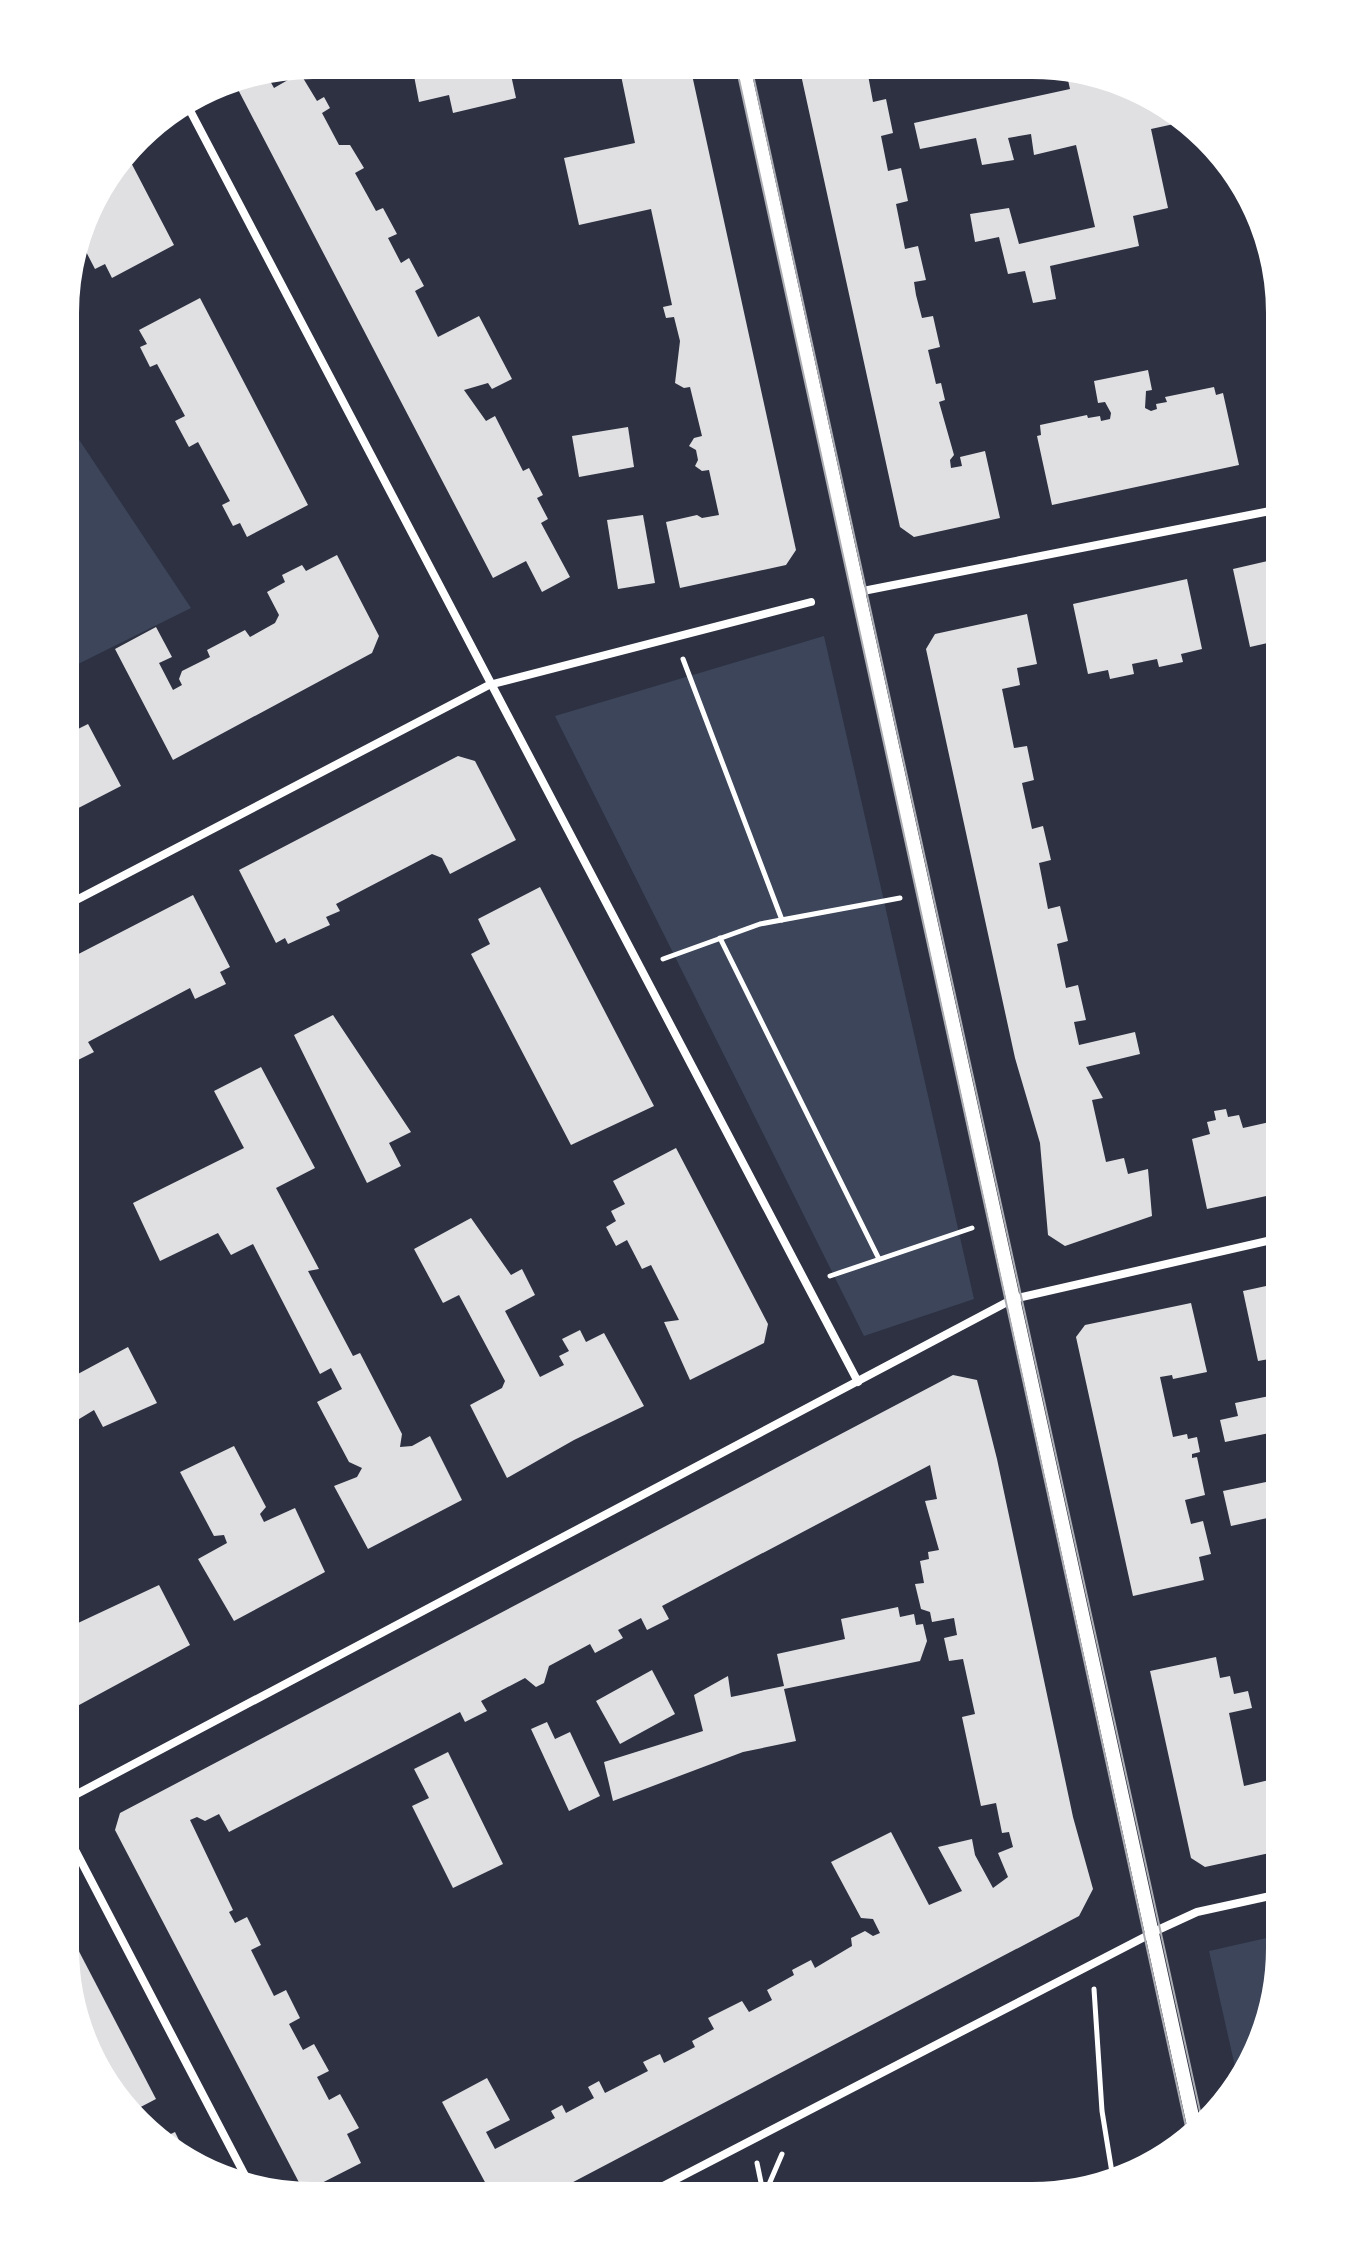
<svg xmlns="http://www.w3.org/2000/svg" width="1345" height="2261" viewBox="0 0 1345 2261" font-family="'DM Sans',sans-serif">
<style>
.green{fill:#3c4559}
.building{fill:#e0e0e3}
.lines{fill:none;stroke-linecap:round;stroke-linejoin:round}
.path{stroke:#fff;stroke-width:5}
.minor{stroke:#fff;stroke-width:8}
.tertiary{stroke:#fff;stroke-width:14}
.tram{stroke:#abadb3;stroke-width:2}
.rim{fill:none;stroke:#fff;stroke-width:10}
</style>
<rect width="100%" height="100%" fill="#2d3142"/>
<!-- green -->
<g class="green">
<path d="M62,414L191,608L62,672Z"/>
<path d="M824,636L974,1299L864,1336L555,716Z"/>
<path d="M1284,1934C1284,2000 1270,2032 1240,2089L1209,1951Z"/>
</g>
<!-- building -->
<g class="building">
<path d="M411,60H442V65L465,60L508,61L516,98L453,113L449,95L419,102Z"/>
<path d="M618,61H689L796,550L786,565L680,588L666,522L697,515L702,518L719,515L709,470L702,471L695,466L698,460L696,450L689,446L694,438L702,436L690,387L684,388L675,383L680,341L674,317L666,318L663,307L672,305L651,209L579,225L564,158L635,143Z"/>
<path d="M798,61L876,62L878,73L868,75L873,102L886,99L893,133L881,136L888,171L901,168L908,201L896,204L905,249L918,246L926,280L914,282L916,295L922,318L933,316L940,347L928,350L936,384L941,383L945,400L939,402L954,455L950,460L951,468L962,466L960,457L985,451L1000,518L914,537L900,527Z"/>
<path d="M1064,62L1170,106L1174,124L1151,129L1168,208L1133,216L1139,246L1050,266L1056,299L1033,303L1025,271L1008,274L999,237L975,242L970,214L1009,208L1019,244L1095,227L1076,145L1034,155L1031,134L1008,138L1014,160L982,165L976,138L920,149L914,123L1070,89Z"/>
<path d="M264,70L274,88L300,73L317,101L324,97L330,108L322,113L339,145H350L364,168L355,173L376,211L383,208L397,234L388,238L401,263L409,258L424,286L415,291L438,337L479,316L512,379L492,389L488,383L464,390L486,421L495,416L523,471L529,468L543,495L537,498L548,519L541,523L570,577L542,592L526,561L493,578L231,76Z"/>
<path d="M125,151L174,245L112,278L105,264L95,269L81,242L91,236L82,217L86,201Z"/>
<path d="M200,298L308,505L247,537L240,523L233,526L222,505L230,501L198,442L189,447L175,421L185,416L157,364L150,367L140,347L147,344L139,330Z"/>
<path d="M1285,366V420H1284L1272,369Z"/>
<path d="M1148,370L1152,390L1146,391L1145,408L1151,411L1157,409L1156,404L1167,402L1165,397L1214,387L1216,395L1223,393L1239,465L1052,505L1037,436L1041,435L1040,425L1087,415L1088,418L1100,416L1101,421L1110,419L1111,413L1105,402L1098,403L1094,381Z"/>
<path d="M628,427L634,467L579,477L572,436Z"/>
<path d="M643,515L655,583L618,589L607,520Z"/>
<path d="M337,555L379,636L372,653L173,760L115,649L156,627L172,657L159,663L173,690L182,685L179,679L182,671L210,657L207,650L245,630L250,637L275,623L279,615L267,592L285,582L282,575L302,565L306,571Z"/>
<path d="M1285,557V639L1250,647L1233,569Z"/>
<path d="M1187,579L1202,649L1181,654L1183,662L1159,667L1157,659L1132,664L1134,674L1110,679L1108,670L1088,674L1073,604Z"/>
<path d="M1027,614L1037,664L1017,668L1020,685L1002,689L1014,748L1027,746L1034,780L1022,783L1032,829L1043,826L1051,860L1039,863L1048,909L1060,906L1068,941L1057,944L1066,988L1078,985L1086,1020L1074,1022L1079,1045L1135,1032L1140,1054L1086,1067L1103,1098L1092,1100L1106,1162L1124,1158L1128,1174L1148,1169L1152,1216L1065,1246L1048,1235L1040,1143L1015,1058L926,649L935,634Z"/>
<path d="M88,724L121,786L61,817L62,737Z"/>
<path d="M458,756L475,761L516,840L450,874L442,858L432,854L336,904L340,911L326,917L330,925L288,944L285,938L276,943L239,870Z"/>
<path d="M540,887L654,1106L571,1145L471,954L490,944L478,919Z"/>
<path d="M193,895L230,967L220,972L226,984L195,999L190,988L88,1042L94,1052L64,1067L61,963Z"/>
<path d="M333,1015L411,1132L389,1143L401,1166L367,1183L294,1035Z"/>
<path d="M261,1067L315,1168L276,1188L319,1269L308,1271L353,1356L360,1353L402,1434L400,1447L412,1446L430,1436L462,1500L368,1549L334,1486L357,1477L362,1468L349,1462L317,1402L342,1389L331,1368L320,1374L253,1244L231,1255L218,1233L160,1261L133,1203L244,1148L214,1091Z"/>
<path d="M1285,1106V1192L1207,1209L1192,1139L1210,1134L1207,1122L1216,1120L1214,1111L1226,1109L1228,1117L1239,1115L1243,1128L1279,1120L1276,1107Z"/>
<path d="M676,1148L768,1324L764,1343L690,1380L664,1322L679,1320L651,1265L642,1269L627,1240L616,1246L606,1227L616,1221L611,1211L625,1204L613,1181Z"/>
<path d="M471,1218L511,1275L522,1269L535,1295L505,1311L540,1377L564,1365L559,1356L569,1351L562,1339L580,1330L586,1342L604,1333L644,1406L574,1440L507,1478L470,1405L502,1388L505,1381L459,1295L443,1303L414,1249Z"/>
<path d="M1285,1282V1356L1258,1361L1243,1291Z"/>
<path d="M1191,1303L1207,1372L1173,1379L1172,1375L1160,1377L1173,1437L1187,1434L1188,1439L1197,1437L1200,1452L1192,1454V1458L1197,1457L1205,1495L1185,1500L1191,1524L1203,1521L1211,1554L1199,1557L1204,1580L1133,1596L1076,1337L1085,1325Z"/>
<path d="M128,1347L157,1403L103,1427L94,1410L61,1430V1392L79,1381L76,1375Z"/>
<path d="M953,1375L977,1380L997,1459L1073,1817L1093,1889L1079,1916L539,2200L494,2199L442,2102L487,2078L510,2120L486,2132L495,2149L555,2118L551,2111L562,2105L566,2113L594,2098L588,2087L599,2081L605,2093L648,2071L643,2062L660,2054L664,2063L695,2047L692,2041L714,2029L708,2018L742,2001L749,2012L772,2000L767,1990L794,1975L792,1970L811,1960L815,1968L852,1946L851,1938L865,1931L873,1936L880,1933L873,1919L861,1918L831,1862L891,1832L929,1905L962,1891L938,1847L972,1839L975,1855L993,1888L1008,1877L998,1853L1013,1847L1009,1832L1002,1833L996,1803L981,1806L962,1717L975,1714L963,1659L949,1661L944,1638L957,1635L954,1618L932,1622L930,1612L921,1609L915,1584L924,1583L920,1561L929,1559L928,1552L939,1550L925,1501L937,1499L930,1465L662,1606L669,1619L647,1630L641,1618L618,1630L623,1638L595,1653L590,1644L549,1666L544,1683L536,1687L525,1678L481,1701L487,1711L465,1722L460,1712L229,1832L219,1814L205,1821L197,1817L190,1820L233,1910L229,1912L235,1923L247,1917L261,1945L251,1950L274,1996L286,1990L300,2018L289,2024L303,2050L314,2044L329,2071L317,2077L329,2100L340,2094L359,2128L347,2134L361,2163L304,2192L115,1830L120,1813Z"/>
<path d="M1285,1393V1430L1225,1442L1220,1420L1238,1416L1235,1403Z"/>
<path d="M234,1446L266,1507L260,1514L264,1522L295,1508L325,1572L234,1621L198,1559L227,1543L224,1535L214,1536L180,1472Z"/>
<path d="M1285,1478V1514L1231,1526L1223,1491Z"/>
<path d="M60,1581L71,1600L60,1605Z"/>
<path d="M159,1585L190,1645L68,1711L60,1708V1607L67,1621L78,1623Z"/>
<path d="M898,1607L900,1617L914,1614L916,1625L923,1624L927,1641L920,1661L784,1689L796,1741L743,1752L613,1801L604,1762L703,1731L694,1695L728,1676L731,1697L784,1686L777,1654L845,1639L841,1619Z"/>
<path d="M1216,1657L1220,1678L1230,1676L1234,1694L1248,1691L1252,1708L1229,1713L1244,1786L1269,1780L1284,1850L1205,1867L1191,1858L1150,1671Z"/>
<path d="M652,1670L675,1714L620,1744L596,1701Z"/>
<path d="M547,1722L555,1739L570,1732L600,1796L569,1811L531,1729Z"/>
<path d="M448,1752L503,1864L453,1888L412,1806L429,1798L414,1769Z"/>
<path d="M60,1915L156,2099L131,2112L79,2044L60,1948Z"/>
<path d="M1284,1930V1965L1283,1970L1276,1932Z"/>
<path d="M175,2132L189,2161L159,2148L154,2142Z"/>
</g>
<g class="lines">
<!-- path -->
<g class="path">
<path d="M683,659L782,920"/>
<path d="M720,938L879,1259"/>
<path d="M663,959L760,924L900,898"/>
<path d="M830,1276L972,1228"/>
<path d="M1094,1989L1102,2111L1114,2185"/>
<path d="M757,2163L764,2197"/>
<path d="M764,2196L782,2154"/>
</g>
<!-- minor -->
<g class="minor">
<path d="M184,99L858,1382"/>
<path d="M858,592L1285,508"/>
<path d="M61,908L489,685L811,602"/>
<path d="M60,1803L1013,1299L1285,1237"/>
<path d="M60,1821L251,2187"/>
<path d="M636,2200L1160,1929L1197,1912L1284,1893"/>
</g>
<!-- tertiary -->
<path class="tertiary" d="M742,61L1195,2130"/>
<!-- tram -->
<g class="tram">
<path d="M735,61L1188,2136"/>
<path d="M750,61L1203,2125"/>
</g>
</g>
<!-- crop -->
<path d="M0 0H1345V2261H0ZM313 74H1032A239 239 0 0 1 1271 313V1948A239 239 0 0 1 1032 2187H313A239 239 0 0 1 74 1948V313A239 239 0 0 1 313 74Z" fill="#fff" fill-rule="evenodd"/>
<path class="rim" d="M313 74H1032A239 239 0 0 1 1271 313V1948A239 239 0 0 1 1032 2187H313A239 239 0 0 1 74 1948V313A239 239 0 0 1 313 74Z"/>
</svg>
